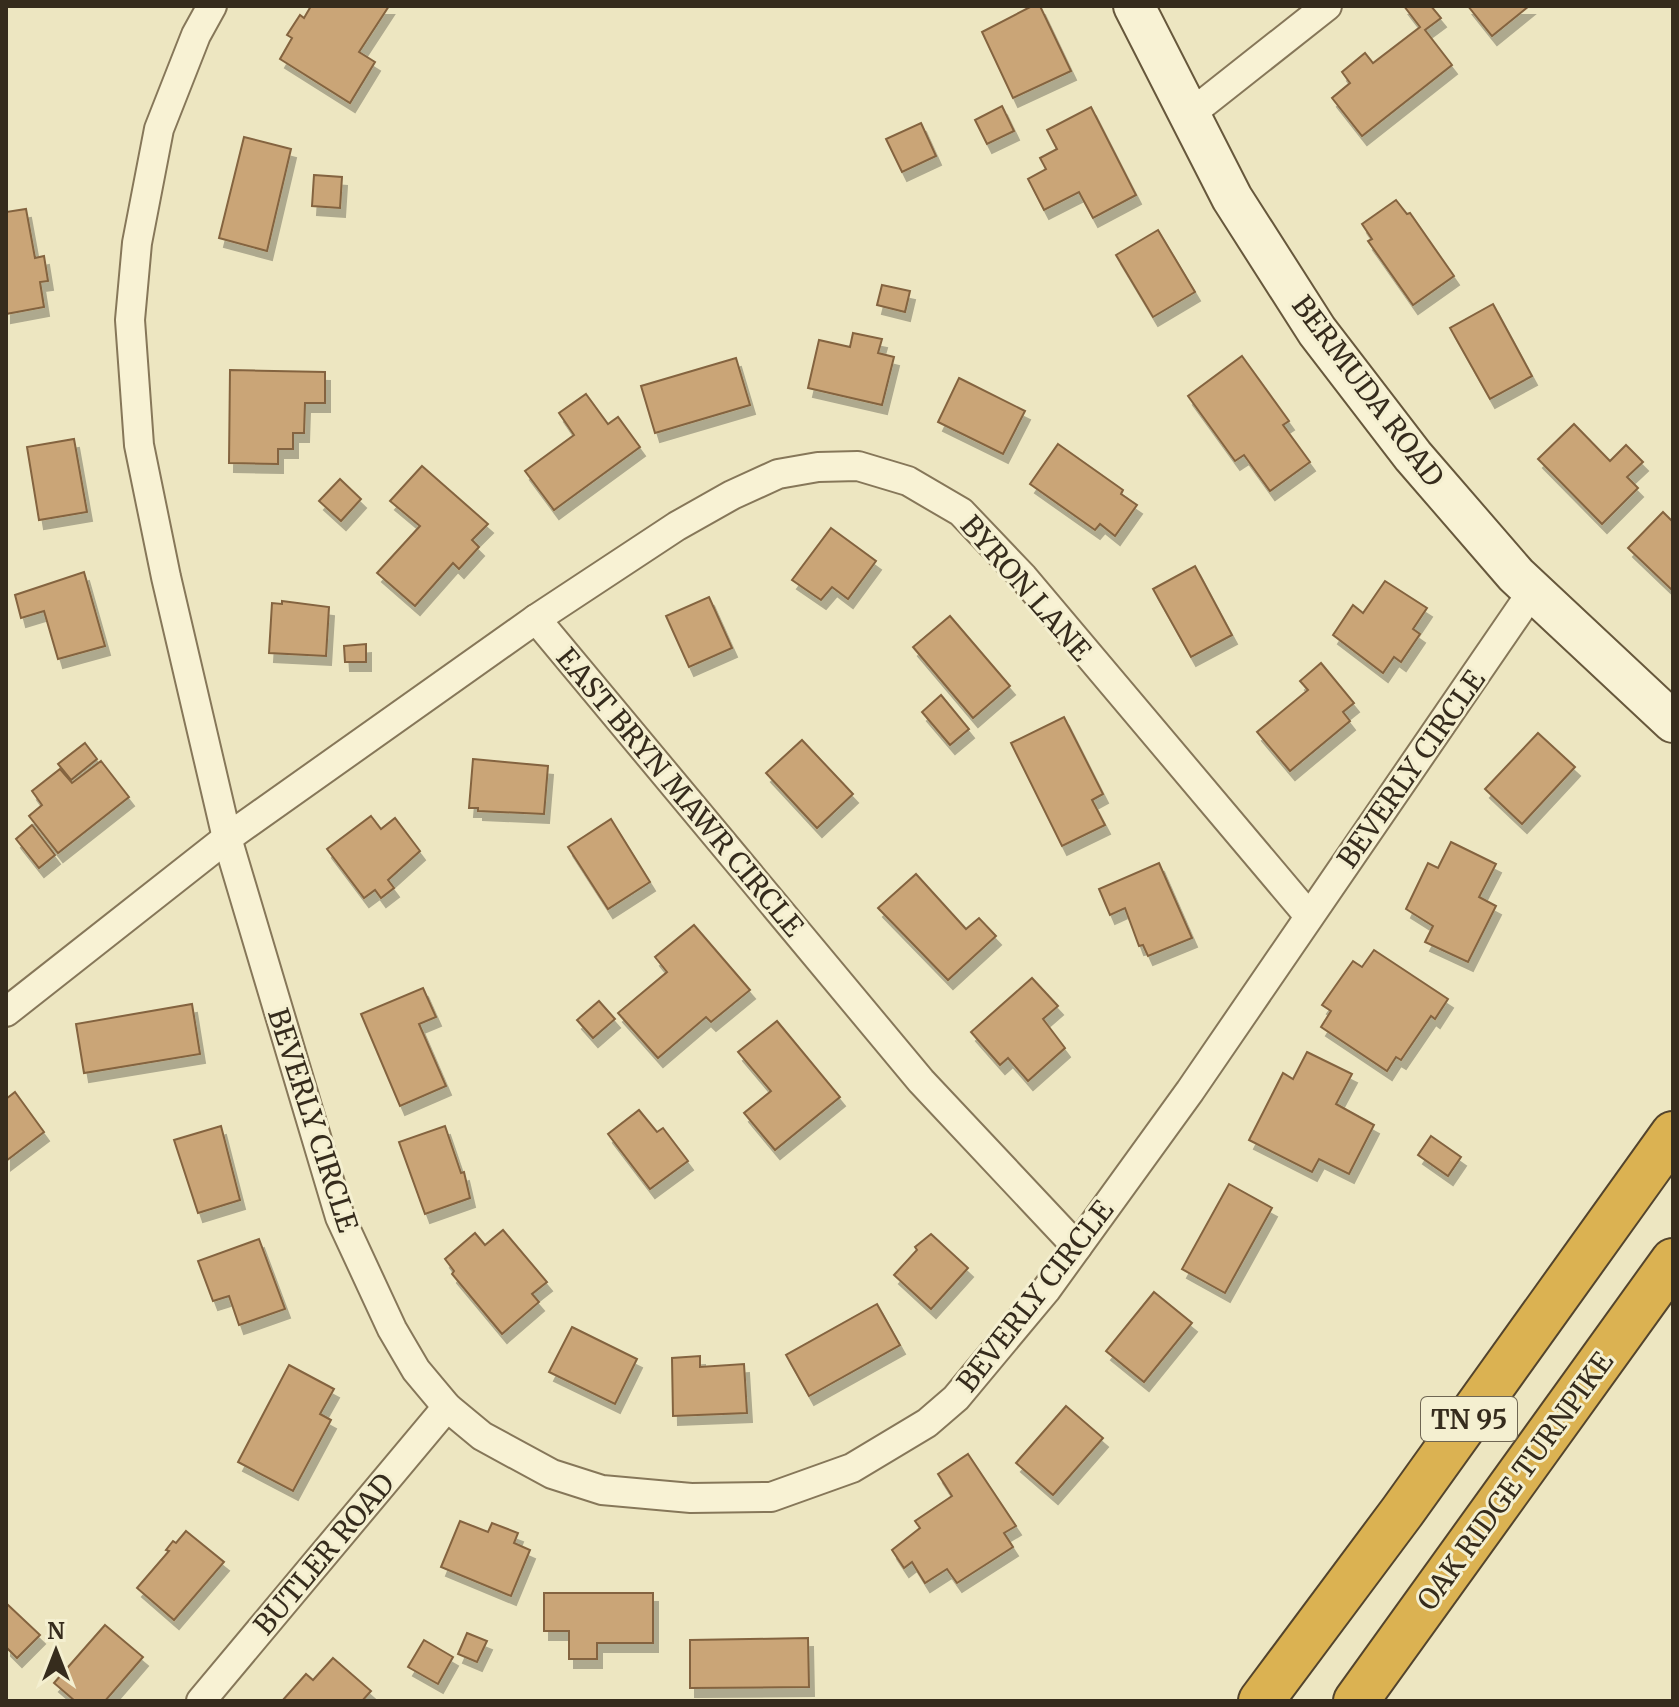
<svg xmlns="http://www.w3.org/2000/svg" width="1679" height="1707" viewBox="0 0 1679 1707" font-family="Merriweather,serif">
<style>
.building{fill:#caa577;stroke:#84643f;stroke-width:2;filter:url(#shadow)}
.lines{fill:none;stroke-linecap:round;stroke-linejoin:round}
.street-casing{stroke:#867759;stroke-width:32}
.secondary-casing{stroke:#67583c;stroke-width:44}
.highway-casing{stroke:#53442d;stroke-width:48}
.street{stroke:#f8f2d4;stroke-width:28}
.secondary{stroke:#f8f2d4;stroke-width:40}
.highway{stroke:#dbb252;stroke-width:44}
.labels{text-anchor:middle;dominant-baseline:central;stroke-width:6;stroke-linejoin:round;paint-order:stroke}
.shield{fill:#f4efd0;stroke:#6f6653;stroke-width:2}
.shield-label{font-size:26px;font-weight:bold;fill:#362c1d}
.street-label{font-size:28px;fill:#362c1d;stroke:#f4efd0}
</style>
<defs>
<filter id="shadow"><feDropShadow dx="5" dy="9" stdDeviation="0" flood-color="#0004"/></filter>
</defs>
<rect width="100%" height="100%" fill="#ede6c1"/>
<!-- building -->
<g class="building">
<path d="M311,6H389L359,52L375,62L350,103L280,59L292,38L287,35L300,15L304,18Z"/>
<path d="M1032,6H1040L1071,71L1013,98L982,32Z"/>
<path d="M1404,6H1431L1441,18L1425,30L1452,65L1362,136L1332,98L1350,83L1342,72L1365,53L1373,63L1420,27Z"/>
<path d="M1468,6H1529L1492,36Z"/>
<path d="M1002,106L1014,131L987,144L975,120Z"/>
<path d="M1091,107L1136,195L1093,218L1079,192L1044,210L1028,179L1046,169L1040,158L1057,149L1047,130Z"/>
<path d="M921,123L936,156L902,172L886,139Z"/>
<path d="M244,137L291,149L267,251L219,238Z"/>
<path d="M314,175L342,177L340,208L312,206Z"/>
<path d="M1396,200L1407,214L1410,213L1454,276L1413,305L1368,241L1372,239L1362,224Z"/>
<path d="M26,209L35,258L44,256L48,281L40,282L44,307L6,314V212Z"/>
<path d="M1158,230L1195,292L1153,317L1116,255Z"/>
<path d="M882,285L910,291L905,312L877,305Z"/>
<path d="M1493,304L1532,376L1490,399L1450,328Z"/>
<path d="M853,333L882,339L878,353L894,357L882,405L808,388L819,340L850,347Z"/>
<path d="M1242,356L1289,421L1283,425L1310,462L1270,491L1244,455L1235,461L1188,396Z"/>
<path d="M736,358L750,405L655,433L641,386Z"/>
<path d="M230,370L325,372V403H305L304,433H293V449H278V464L229,463Z"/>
<path d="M959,378L1025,411L1003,454L938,422Z"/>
<path d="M586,394L608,424L618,417L640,447L554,510L525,471L574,435L559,413Z"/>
<path d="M1574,424L1610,461L1626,445L1643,462L1627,477L1638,488L1602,524L1538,459Z"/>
<path d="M74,439L87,512L39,520L27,447Z"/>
<path d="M1058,444L1123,490L1121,494L1137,505L1115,536L1100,524L1095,530L1030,484Z"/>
<path d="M422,466L488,524L472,540L479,547L459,569L453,563L415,606L377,573L420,526L390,501Z"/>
<path d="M340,479L361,499L341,521L319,501Z"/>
<path d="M1663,512L1673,522V591L1628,548Z"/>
<path d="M831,528L876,561L848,599L832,587L821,600L792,580Z"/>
<path d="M1195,566L1232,635L1191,657L1153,589Z"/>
<path d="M84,572L105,646L58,659L44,611L21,618L15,595Z"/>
<path d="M1385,581L1427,608L1413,629L1420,634L1401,662L1394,657L1383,673L1333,635L1353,605L1363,613Z"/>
<path d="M709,597L732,648L689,667L666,616Z"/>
<path d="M282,601L329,607L326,656L269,653L272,603L282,604Z"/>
<path d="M950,616L1010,686L973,718L913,647Z"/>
<path d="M366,644V662H345L344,646Z"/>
<path d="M1321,663L1354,703L1343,712L1350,721L1290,771L1257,732L1308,690L1300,681Z"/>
<path d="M941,695L969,729L950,745L922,712Z"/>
<path d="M1064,717L1103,794L1092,800L1105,825L1062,846L1011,743Z"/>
<path d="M1538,733L1575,767L1522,824L1485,789Z"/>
<path d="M802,740L853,794L817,828L766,773Z"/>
<path d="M85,743L97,759L71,780L58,764Z"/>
<path d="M473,759L548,766L544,814L478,811V808H469Z"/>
<path d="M101,761L129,797L58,853L29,816L42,805L32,791L60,769L72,783Z"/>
<path d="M371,816L381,829L395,818L420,851L388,880L394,888L381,898L375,890L364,898L327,849Z"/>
<path d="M611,819L650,882L608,909L568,847Z"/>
<path d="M32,825L55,855L39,868L16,839Z"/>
<path d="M1451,842L1496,864L1479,897L1496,906L1468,962L1425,942L1433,926L1406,909L1428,863L1438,868Z"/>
<path d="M1159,863L1192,938L1148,956L1143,945L1139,946L1125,908L1110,915L1099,889Z"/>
<path d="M916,874L966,929L979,918L996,936L948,980L878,908Z"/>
<path d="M694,925L750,990L711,1022L706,1017L658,1058L618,1013L667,972L655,957Z"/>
<path d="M1374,950L1448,999L1435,1019L1431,1016L1401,1060L1396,1057L1387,1071L1321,1027L1331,1011L1322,1005L1353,961L1362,967Z"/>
<path d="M1032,978L1058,1006L1043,1019L1065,1048L1028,1081L1008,1058L1000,1065L971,1032Z"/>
<path d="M423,988L436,1017L419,1024L446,1086L400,1106L361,1014Z"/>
<path d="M599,1001L615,1019L593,1038L577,1020Z"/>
<path d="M192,1004L200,1054L84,1073L76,1024Z"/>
<path d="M777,1021L840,1097L775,1150L744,1113L771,1091L738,1052Z"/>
<path d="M1307,1052L1352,1074L1336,1104L1374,1125L1349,1174L1319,1159L1312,1172L1249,1140L1283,1073L1293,1079Z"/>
<path d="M15,1092L44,1132L6,1161V1099Z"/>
<path d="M639,1110L657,1132L663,1128L688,1161L650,1189L608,1134Z"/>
<path d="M221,1126L240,1200L198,1213L174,1140Z"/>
<path d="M445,1126L461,1173L464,1172L470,1198L425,1214L399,1142Z"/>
<path d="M1431,1136L1461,1157L1448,1176L1418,1155Z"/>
<path d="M1229,1184L1272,1208L1225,1293L1182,1269Z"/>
<path d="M503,1230L547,1282L532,1294L539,1302L502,1334L452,1274L454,1271L445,1259L475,1233L485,1245Z"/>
<path d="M931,1234L968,1268L931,1309L894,1275L917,1250L915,1247Z"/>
<path d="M259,1239L285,1309L239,1325L229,1296L213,1301L198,1261Z"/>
<path d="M1154,1292L1192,1323L1144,1382L1106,1351Z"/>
<path d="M877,1304L900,1345L809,1396L786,1355Z"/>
<path d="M572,1327L637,1359L615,1404L549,1372Z"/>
<path d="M700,1356V1367L744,1364L747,1413L673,1416L672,1358Z"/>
<path d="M289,1365L334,1389L320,1414L331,1420L293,1491L238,1462Z"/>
<path d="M1066,1406L1103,1438L1053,1495L1016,1463Z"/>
<path d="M968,1454L1016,1526L1004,1533L1013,1547L957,1583L947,1569L925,1583L912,1562L904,1568L892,1550L920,1528L915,1521L952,1496L938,1474Z"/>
<path d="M460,1521L488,1532L492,1523L518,1533L514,1543L530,1550L511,1596L441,1567Z"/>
<path d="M186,1531L224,1562L174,1620L137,1588L169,1551L166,1550L173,1541L176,1543Z"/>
<path d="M544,1593H653V1643H597V1659H569V1631H544Z"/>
<path d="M7,1604L40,1635L17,1658L6,1647Z"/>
<path d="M105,1625L143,1657L105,1701H75L54,1683Z"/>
<path d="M467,1633L487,1641L477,1662L458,1654Z"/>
<path d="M808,1638L809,1687L690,1688V1640Z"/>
<path d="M424,1640L453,1657L438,1684L408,1667Z"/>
<path d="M333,1658L371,1691L362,1701H282L306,1674L313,1680Z"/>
</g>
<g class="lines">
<defs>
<g id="street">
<path d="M212,6L196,35L159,129L137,243L130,320L139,445L166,577L227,838L340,1217L392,1329L416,1370L447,1407L482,1436L552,1474L602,1490L691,1498L771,1497L852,1468L927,1423L956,1398L1046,1290L1190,1091L1532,592"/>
<path d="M1189,115L1327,6"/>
<path d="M536,619L921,1081L1077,1247"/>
<path d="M6,1012L227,838L536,619L677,526L732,495L778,474L818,467L858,466L908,481L961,512L1023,577L1309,916"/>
<path d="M201,1701L447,1407"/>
</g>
<path id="secondary" d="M1134,6L1232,198L1317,331L1413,456L1516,575L1673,722"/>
<g id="highway">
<path d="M1261,1701L1402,1512L1673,1134"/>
<path d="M1356,1701L1673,1261"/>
</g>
</defs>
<!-- street casing -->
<use href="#street" class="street-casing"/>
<!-- secondary casing -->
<use href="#secondary" class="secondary-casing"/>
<!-- highway casing -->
<use href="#highway" class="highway-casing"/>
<!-- street -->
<use href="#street" class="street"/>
<!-- secondary -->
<use href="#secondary" class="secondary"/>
<!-- highway -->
<use href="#highway" class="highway"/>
</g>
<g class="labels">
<!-- shield labels -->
<rect class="shield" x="1421" y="1397" width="96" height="44" rx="6"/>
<g class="shield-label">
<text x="1469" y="1419">TN 95</text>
</g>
<!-- street labels -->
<g class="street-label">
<text transform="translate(1368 391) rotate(53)">BERMUDA ROAD</text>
<text transform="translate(1026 588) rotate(49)">BYRON LANE</text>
<text transform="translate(1411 769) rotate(-55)">BEVERLY CIRCLE</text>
<text transform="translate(680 792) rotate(50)">EAST BRYN MAWR CIRCLE</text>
<text transform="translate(313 1120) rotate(72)">BEVERLY CIRCLE</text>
<text transform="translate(1035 1296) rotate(-52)">BEVERLY CIRCLE</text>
<text transform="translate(1515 1481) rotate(-54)">OAK RIDGE TURNPIKE</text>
<text transform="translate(324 1554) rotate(-50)">BUTLER ROAD</text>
</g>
</g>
<!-- border -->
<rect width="1679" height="1707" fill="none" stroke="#362c1d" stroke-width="16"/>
<!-- north arrow -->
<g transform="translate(56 1651)" stroke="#f4efd0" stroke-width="6" paint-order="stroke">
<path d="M0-6L14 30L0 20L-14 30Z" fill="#362c1d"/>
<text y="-12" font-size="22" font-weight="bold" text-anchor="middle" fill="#362c1d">N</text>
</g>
</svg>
